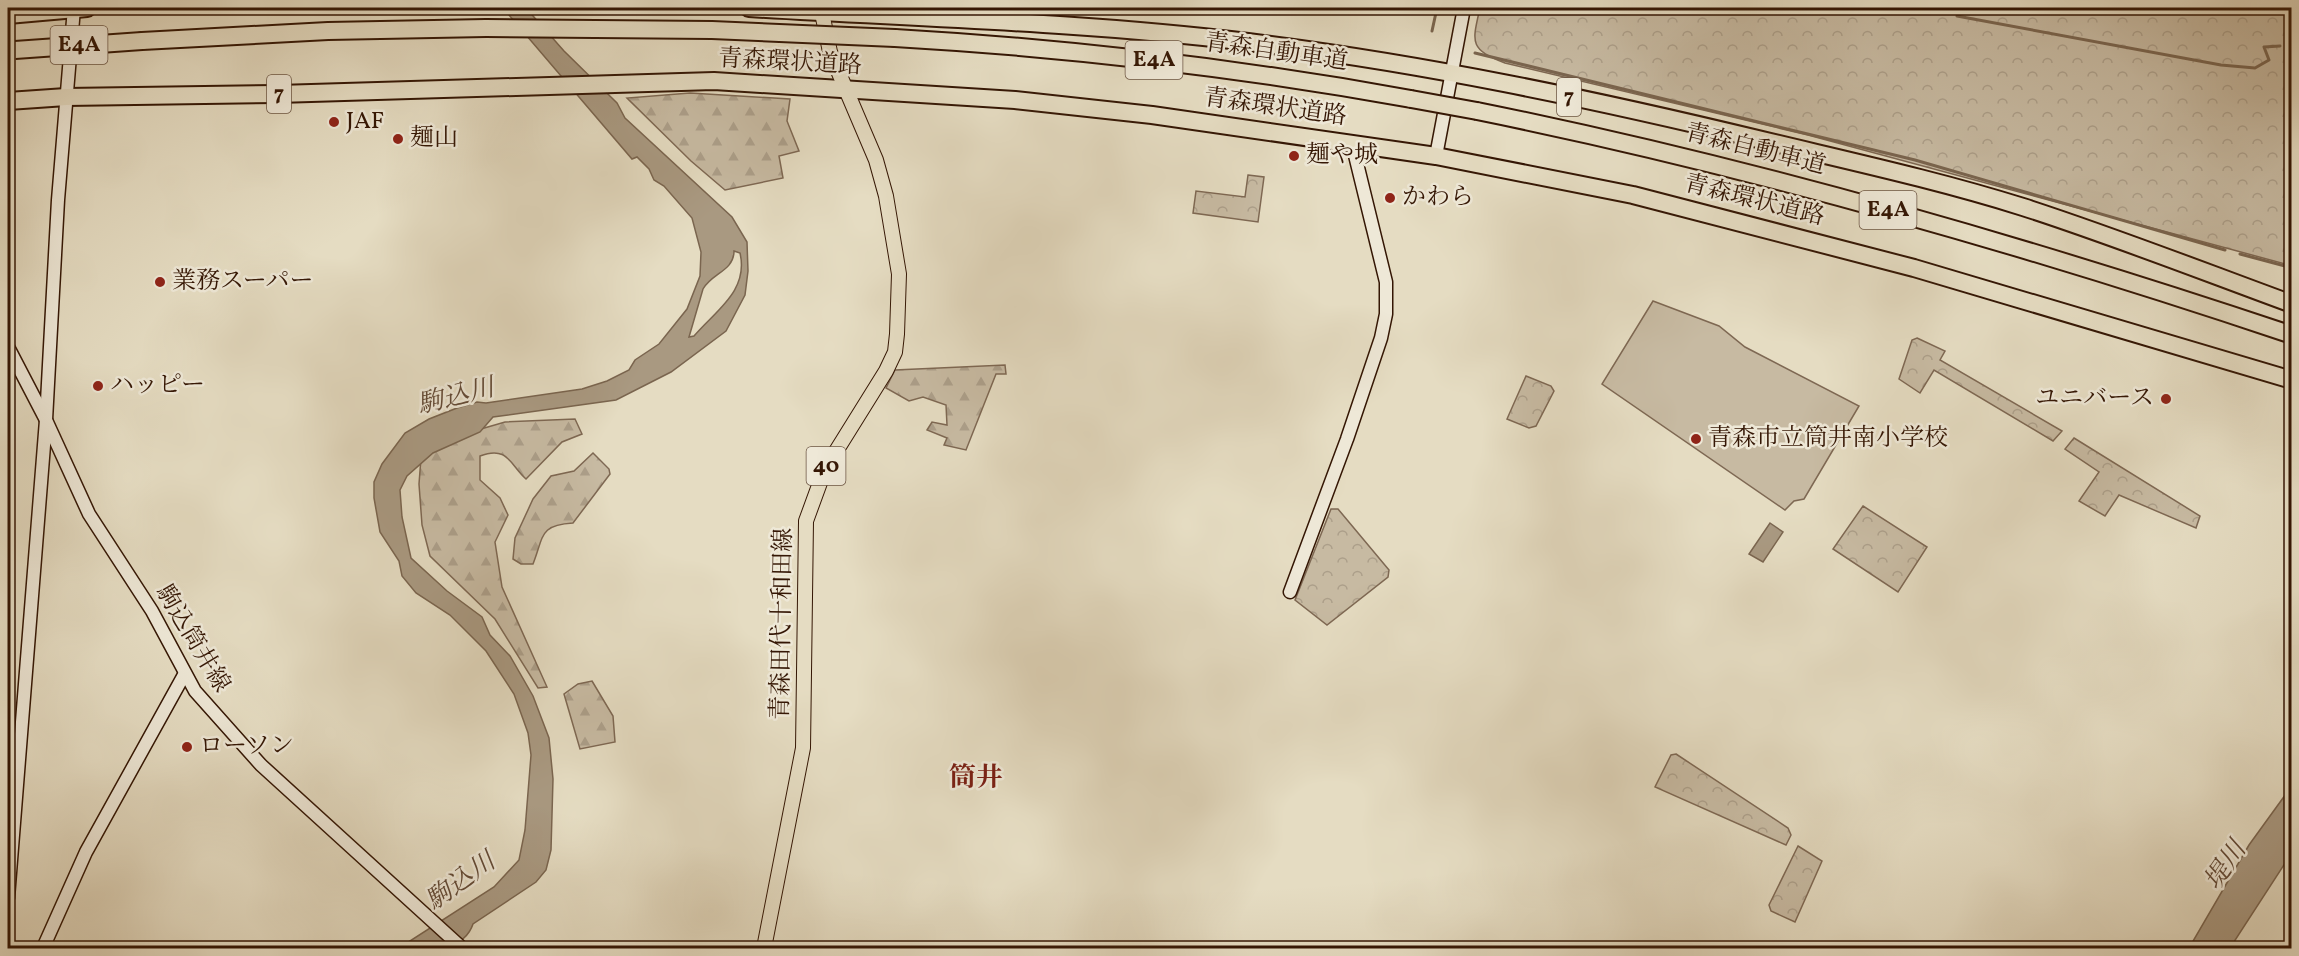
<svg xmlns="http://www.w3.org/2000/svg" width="2299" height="956" viewBox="0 0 2299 956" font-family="Vollkorn,'Noto Serif JP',serif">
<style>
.grass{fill:#c7baa2;stroke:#7e6853;stroke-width:1.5}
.forest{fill:url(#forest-firs);stroke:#7e6853;stroke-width:1.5}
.park{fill:url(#park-crowns);stroke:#7e6853;stroke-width:1.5}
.water{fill:#a99981;stroke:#7a654f;stroke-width:1.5;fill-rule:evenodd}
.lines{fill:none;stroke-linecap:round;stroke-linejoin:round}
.stream{stroke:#7a654f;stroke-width:3}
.secondary-casing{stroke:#341604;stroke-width:15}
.primary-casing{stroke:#341604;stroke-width:16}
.highway-casing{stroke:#341604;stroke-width:20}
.secondary{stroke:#eee8d7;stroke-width:12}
.primary{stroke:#e5dcc2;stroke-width:14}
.highway{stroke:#e5dcc2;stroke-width:16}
.highway-bridge-casing{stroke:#341604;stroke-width:20;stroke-linecap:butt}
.highway-bridge{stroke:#e5dcc2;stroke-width:16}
.poi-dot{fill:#8f2418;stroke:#eee8d7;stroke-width:2}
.labels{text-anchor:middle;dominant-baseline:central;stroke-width:5;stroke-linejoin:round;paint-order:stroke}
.shield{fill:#eee8d7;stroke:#6c5543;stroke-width:1.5}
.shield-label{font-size:22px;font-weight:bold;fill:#341604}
.street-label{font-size:24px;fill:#341604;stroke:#eee8d7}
.poi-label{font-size:24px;fill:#341604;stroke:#eee8d7;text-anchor:start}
.water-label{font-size:26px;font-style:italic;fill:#634a36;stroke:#eee8d7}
.quarter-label{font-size:27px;font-weight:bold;fill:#7a1f14;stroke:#eee8d7}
</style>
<defs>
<pattern id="forest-firs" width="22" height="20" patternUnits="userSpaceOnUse" patternTransform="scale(1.5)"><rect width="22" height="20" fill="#c7baa2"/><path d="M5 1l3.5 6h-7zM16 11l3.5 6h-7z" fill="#ac9f8a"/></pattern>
<pattern id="park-crowns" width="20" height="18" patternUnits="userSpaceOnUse" patternTransform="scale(1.5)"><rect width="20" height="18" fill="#c7baa2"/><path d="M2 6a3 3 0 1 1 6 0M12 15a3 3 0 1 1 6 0" fill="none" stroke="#ac9f8a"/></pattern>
</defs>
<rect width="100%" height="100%" fill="#e5dcc2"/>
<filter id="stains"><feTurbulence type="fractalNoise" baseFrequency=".00333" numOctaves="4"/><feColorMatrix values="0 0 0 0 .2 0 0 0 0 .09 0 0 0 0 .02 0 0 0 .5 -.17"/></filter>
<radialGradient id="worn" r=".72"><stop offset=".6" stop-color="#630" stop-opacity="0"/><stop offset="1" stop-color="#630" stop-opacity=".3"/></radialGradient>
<!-- grass -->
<path class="grass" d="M1653,301L1719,326L1745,347L1859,406L1804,499L1794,501L1785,510L1602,384Z"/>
<!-- forest -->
<g class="forest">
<path d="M690,93L790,99L787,121L799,151L779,156L783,178L725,190L691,161L627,98Z"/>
<path d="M1005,365L1006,374H996L966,450L944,445L947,438L927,430L932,422L947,425L946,405L923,397L909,401L886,388L895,370Z"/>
<path d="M575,419L582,434L562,442L526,479C510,465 508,445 480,456V480L500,498L508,515L495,542L502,587L547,687L538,688L495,619L430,556L422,525L419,484L421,458L443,440L505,422Z"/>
<path d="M593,453L609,469L610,474L573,523C539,525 544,536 533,564H521L513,559L515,538L533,499L551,476L574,471Z"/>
<path d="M592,681L613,716L615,742L580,749L564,694L578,684Z"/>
</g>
<!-- park -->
<g class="park">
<path d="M1480,8H2289L2292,58L2291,261L2289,265L1808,135L1505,63C1469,49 1472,43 1480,8Z"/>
<path d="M1248,175L1264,177L1258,222L1193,213L1196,191L1245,197Z"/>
<path d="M1917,338L1945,351L1940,360L2062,431L2053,441L1934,370L1920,393L1899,379L1912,340Z"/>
<path d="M1526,376L1551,386L1554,391L1536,426L1529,428L1507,419Z"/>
<path d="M2074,438L2200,516L2196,528L2119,495L2105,516L2079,501L2099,472L2065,449Z"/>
<path d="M1863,506L1927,547L1898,592L1833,549Z"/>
<path d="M1331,509H1338L1389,570L1388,577L1327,625L1295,600Z"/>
<path d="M1676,754L1788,828L1791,835L1786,845L1655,787L1671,755Z"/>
<path d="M1798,846L1822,861L1795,922L1771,911L1769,905Z"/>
</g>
<!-- water -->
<g class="water">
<path d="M503,8H526L564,51L617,103L625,118L732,217L747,242L748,271L745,295L726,331L671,372L616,400L493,417L480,432L433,453L407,476L400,490L402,517L411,558L447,591L482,617L490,635L510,656L533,696L549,738L553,779L551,850L546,870L536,882L473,924C463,954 424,948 399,948L494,887L519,860L525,830L531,755L528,733L514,694L486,651L450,615L416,593L402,576L399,561L380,532L374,498V482L382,464L405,433L429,419L457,408L477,402L486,403L582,389L607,381L629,370L635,360L659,344L687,309L700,276L701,252L692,218L664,186L654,180L649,169L637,157L632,159ZM734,251L740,253C749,291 715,311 694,336L689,337L703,289C712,273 734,271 734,251Z"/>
<path d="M1770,523L1783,532L1763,562L1749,554Z"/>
<path d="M2291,787V854L2230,948H2189L2249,845Z"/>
</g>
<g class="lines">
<!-- stream -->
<g class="stream">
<path d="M1957,16L2221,65L2255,68L2269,60L2264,47L2280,46"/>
<path d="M1432,31L1437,8"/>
<path d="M1475,53L1915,160L2225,250"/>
<path d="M2240,254L2285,266"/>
</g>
<defs>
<g id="secondary">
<path d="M1436,156L1464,8"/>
<path d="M8,347L46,420L89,514L152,611L195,691L261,765L462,948"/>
<path d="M1290,592L1347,439L1381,338L1386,314V282L1352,143"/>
<path d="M8,898L46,420L58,200L74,8"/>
<path d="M43,948L86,852L184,675"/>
</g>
<path id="primary" d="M764,948L803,748L806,521L825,469L886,371L895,352L897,334L899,274L886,196L876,160L830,52L821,8"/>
<g id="highway">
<path d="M749,8C915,18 1082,22 1248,42C1421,63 1592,99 1762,140C1849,161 1937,180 2023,207C2113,236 2202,271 2292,304"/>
<path d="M8,15L87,8"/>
<path d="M895,38C1068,48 1240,68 1411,99"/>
<path d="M142,41L328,31L486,28"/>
<path d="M8,101L66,97L278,94L714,81L1015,100L1152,115L1436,156L1633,195L1914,268L2292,380"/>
<path d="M1477,111C1754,167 2024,245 2292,335"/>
</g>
</defs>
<!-- secondary casing -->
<use href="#secondary" class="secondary-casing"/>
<!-- primary casing -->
<use href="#primary" class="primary-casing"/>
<!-- highway casing -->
<use href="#highway" class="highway-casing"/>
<!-- secondary -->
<use href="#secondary" class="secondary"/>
<!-- primary -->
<use href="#primary" class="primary"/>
<!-- highway -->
<use href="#highway" class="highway"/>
<defs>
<g id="highway-bridge">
<path d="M486,28L712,30L895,38"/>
<path d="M15,50L142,41"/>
<path d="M1411,99L1477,111"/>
</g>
</defs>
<!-- highway-bridge casing -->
<use href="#highway-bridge" class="highway-bridge-casing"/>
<!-- highway-bridge -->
<use href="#highway-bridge" class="highway-bridge"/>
</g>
<!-- markers -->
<g class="poi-dot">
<circle cx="334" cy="122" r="6"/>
<circle cx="398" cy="139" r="6"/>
<circle cx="1294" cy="156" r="6"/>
<circle cx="1390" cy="198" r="6"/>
<circle cx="160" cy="282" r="6"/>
<circle cx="98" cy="386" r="6"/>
<circle cx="2166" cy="399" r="6"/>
<circle cx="1696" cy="439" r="6"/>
<circle cx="187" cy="747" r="6"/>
</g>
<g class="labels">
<!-- shield labels -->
<g class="shield">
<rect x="50.5" y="26" width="57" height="38" rx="4.5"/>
<rect x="1125.5" y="41" width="57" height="38" rx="4.5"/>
<rect x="267" y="75" width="24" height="38" rx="4.5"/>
<rect x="1557" y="78" width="24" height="38" rx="4.5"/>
<rect x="1859.5" y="191" width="57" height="38" rx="4.5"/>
<rect x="806.5" y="447" width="39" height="38" rx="4.5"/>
</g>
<g class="shield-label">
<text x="79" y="45">E4A</text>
<text x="1154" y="60">E4A</text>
<text x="279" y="94">7</text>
<text x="1569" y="97">7</text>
<text x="1888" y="210">E4A</text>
<text x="826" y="466">40</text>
</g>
<!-- street labels -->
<g class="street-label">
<text transform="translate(1276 53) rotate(8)">青森自動車道</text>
<text transform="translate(790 63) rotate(3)">青森環状道路</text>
<text transform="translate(1275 108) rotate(8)">青森環状道路</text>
<text transform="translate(1755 150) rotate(14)">青森自動車道</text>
<text transform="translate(1754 201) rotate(14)">青森環状道路</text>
<text transform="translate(783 624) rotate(-89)">青森田代十和田線</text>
<text transform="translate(192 639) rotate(59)">駒込筒井線</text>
</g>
<!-- poi labels -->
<g class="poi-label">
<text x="346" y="122">JAF</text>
<text x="410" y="139">麺山</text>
<text x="1306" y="156">麺や城</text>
<text x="1402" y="198">かわら</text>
<text x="172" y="282">業務スーパー</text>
<text x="110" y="386">ハッピー</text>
<text x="2154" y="399" text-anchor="end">ユニバース</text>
<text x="1708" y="439">青森市立筒井南小学校</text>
<text x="199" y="747">ローソン</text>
</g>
<!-- water labels -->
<g class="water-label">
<text transform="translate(456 397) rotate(-14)">駒込川</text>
<text transform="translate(2226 866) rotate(-56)">堤川</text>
<text transform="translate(461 882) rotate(-36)">駒込川</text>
</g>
<!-- quarter labels -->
<g class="quarter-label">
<text x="976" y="779">筒井</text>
</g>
</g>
<!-- margin -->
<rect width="2299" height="956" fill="none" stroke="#e5dcc2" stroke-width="30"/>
<rect x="9" y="9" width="2281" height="938" fill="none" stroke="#341604" stroke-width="3"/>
<rect x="15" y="15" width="2269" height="926" fill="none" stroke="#341604" stroke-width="1.5"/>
<rect width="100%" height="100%" filter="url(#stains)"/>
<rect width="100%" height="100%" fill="url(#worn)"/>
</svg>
